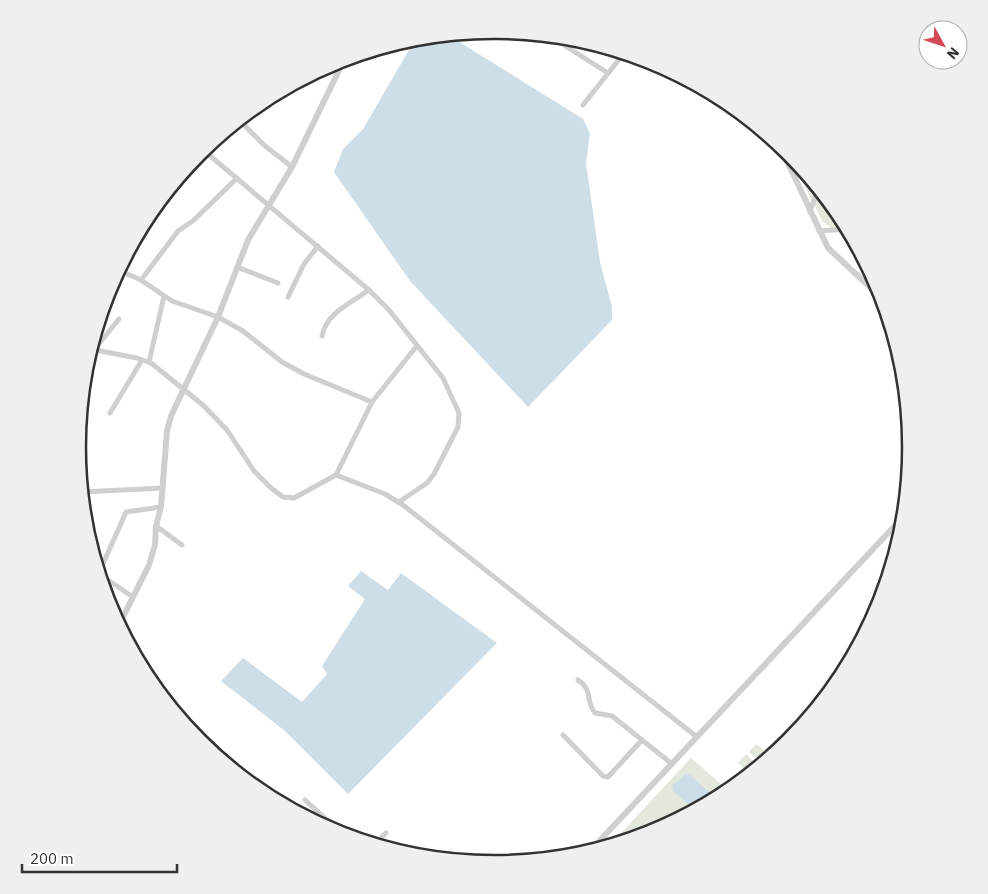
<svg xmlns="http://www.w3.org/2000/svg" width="988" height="894" viewBox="0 0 988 894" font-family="'IBM Plex Sans',sans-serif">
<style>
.green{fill:#e2e8dc}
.water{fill:#cedee8}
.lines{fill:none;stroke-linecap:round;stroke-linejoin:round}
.minor{stroke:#cfcfcf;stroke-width:5}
.tertiary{stroke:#cfcfcf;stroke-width:6}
.rim{fill:none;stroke:#323232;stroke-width:2.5}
</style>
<rect width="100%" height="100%" fill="#fff"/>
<!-- green -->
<g class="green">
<path d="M787,151L841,216L847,227L834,229L823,222Z"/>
<path d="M756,744L771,757L762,764L749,752Z"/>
<path d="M746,754L759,767L750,774L738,763Z"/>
<path d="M691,758L729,791L653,832L609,846Z"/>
</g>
<!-- water -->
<g class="water">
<path d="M448,35L583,119L590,134L586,163L600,262L612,307V320L528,407L410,281L334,172L343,149L363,129L416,38Z"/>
<path d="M361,571L388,590L401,573L497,643L348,794L285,731L221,681L243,658L302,702L327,674L322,666L365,599L348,586Z"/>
<path d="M686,774L690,775L716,799L695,810L673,791L672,785Z"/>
</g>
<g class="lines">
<!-- minor -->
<g class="minor">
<path d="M548,35L608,73"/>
<path d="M583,105L624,53"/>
<path d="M239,120L264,145L292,167"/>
<path d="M202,149L369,290L389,310L443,378L459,413L458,427L434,474L427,483L399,502"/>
<path d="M810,212L818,188"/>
<path d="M819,231L848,229"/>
<path d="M237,267L278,283"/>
<path d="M118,270L141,280L172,301L218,317L243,331L282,362L304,374L372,402"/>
<path d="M141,280L178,231L194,220L237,178"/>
<path d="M288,297L304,264L318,246"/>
<path d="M322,336C326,313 351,303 369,290"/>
<path d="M90,349L137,358L151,363L203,405L227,430L254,471L271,488L283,497L294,498L336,475L372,402L416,347"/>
<path d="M94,350L119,319"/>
<path d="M149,362L164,296"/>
<path d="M110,413L142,360"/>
<path d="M336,475L385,494L403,505L697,737"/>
<path d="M81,492L163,488"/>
<path d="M156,526L182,545"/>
<path d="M99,573L126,512L161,507"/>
<path d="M99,574L133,597"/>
<path d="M578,680C594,691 585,701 595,713L612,716L672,764"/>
<path d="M563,735L603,776L608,777L642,740"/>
<path d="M305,800L344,835"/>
<path d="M375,844L386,833"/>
</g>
<!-- tertiary -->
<g class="tertiary">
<path d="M779,144L828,248L883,299"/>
<path d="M119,625L149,565L155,545L156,526L161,507L167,431L171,416L218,317L248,240L292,167L345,58"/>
<path d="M590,851L904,516"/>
</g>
</g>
<!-- crop -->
<path d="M0 0H988V894H0ZM86 447a408 408 0 1 1 816 0a408 408 0 1 1-816 0Z" fill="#efefef" fill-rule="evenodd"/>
<path class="rim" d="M86 447a408 408 0 1 1 816 0a408 408 0 1 1-816 0Z"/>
<!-- north arrow -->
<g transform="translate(943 45) rotate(130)"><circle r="24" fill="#ffffff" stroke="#adadad"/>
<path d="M0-4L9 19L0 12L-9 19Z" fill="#d34a56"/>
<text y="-8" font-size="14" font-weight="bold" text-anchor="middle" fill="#323232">N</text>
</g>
<!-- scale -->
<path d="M22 864v8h155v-8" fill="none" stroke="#323232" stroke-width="2.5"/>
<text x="30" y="864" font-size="15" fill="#323232" stroke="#ffffff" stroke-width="4" paint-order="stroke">200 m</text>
</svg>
